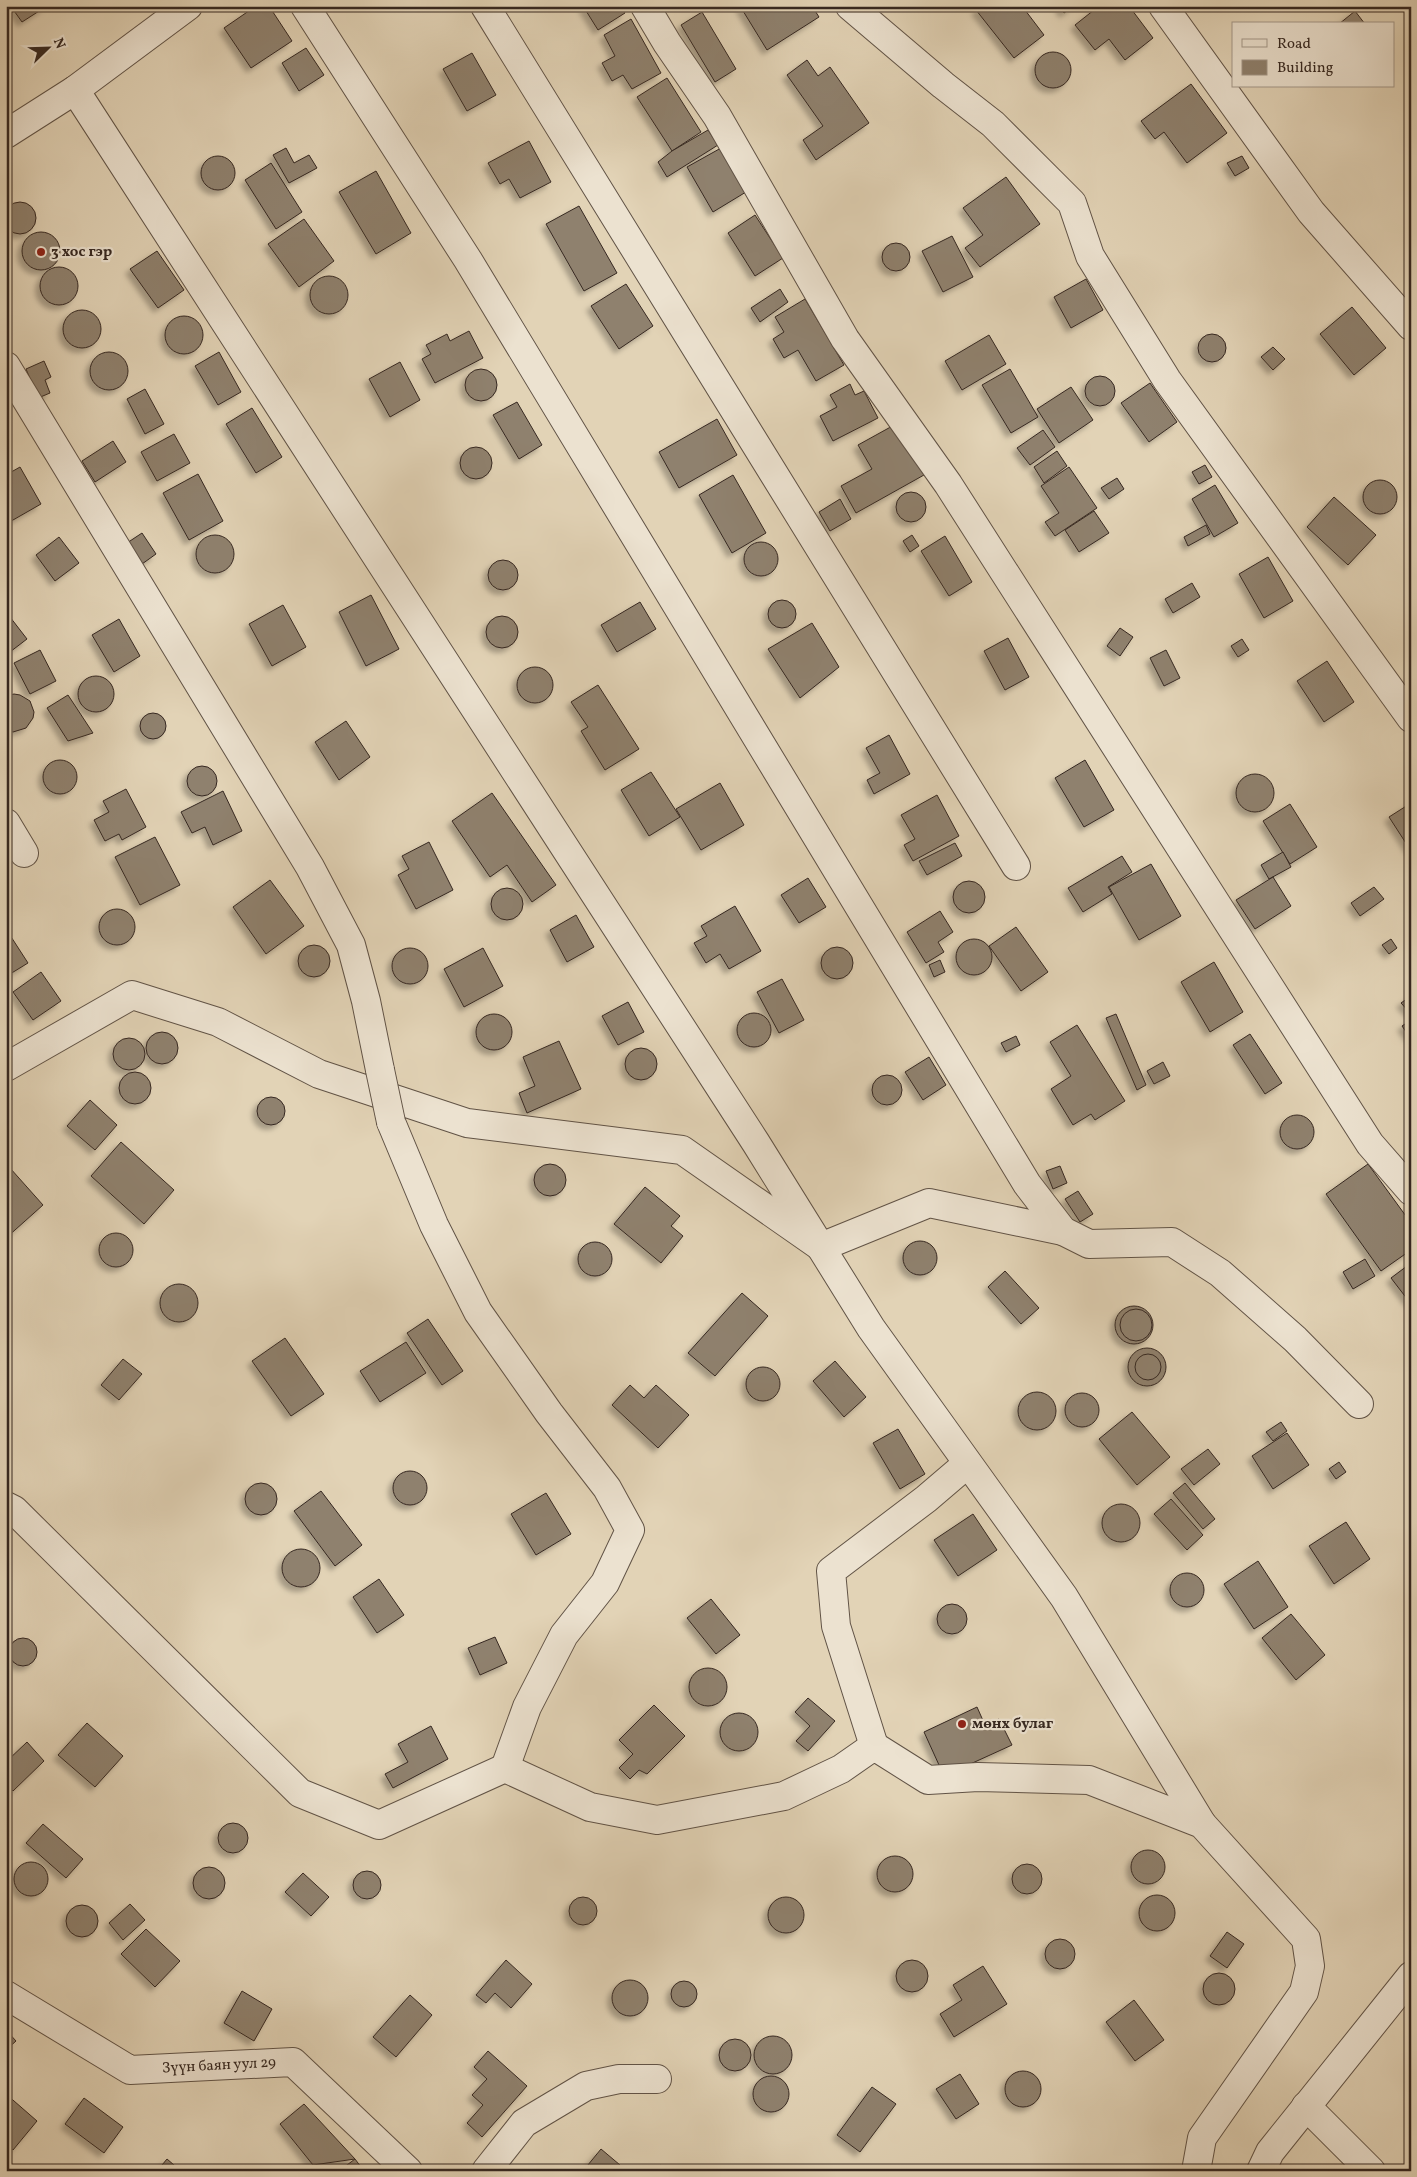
<svg xmlns="http://www.w3.org/2000/svg" width="1417" height="2177" viewBox="0 0 1417 2177" font-family="Vollkorn,serif">
<style>
.building{fill:#8f816e;stroke:#362821;filter:url(#shadow)}
.lines{fill:none;stroke-linecap:round;stroke-linejoin:round}
.minor-casing{stroke:#615346;stroke-width:30}
.minor{stroke:#ece2d0;stroke-width:28}
.minor-bridge-casing{stroke:#615346;stroke-width:30;stroke-linecap:butt}
.minor-bridge{stroke:#ece2d0;stroke-width:28}
.poi-dot{fill:#8f2418;stroke:#ece2d0;stroke-width:2}
.labels{text-anchor:middle;dominant-baseline:central;stroke-width:4.5;stroke-linejoin:round;paint-order:stroke}
.poi-label{font-size:15px;font-weight:bold;fill:#362821;stroke:#ece2d0;text-anchor:start}
.street-label{font-size:15px;fill:#362821;stroke:#ece2d0}
</style>
<defs>
<filter id="shadow"><feDropShadow dx="-4.5" dy="4.5" stdDeviation="2.5" flood-color="#0004"/></filter>
</defs>
<rect width="100%" height="100%" fill="#e2d3b6"/>
<filter id="stains"><feTurbulence type="fractalNoise" baseFrequency=".004" numOctaves="4"/><feColorMatrix values="0 0 0 0 .2 0 0 0 0 .09 0 0 0 0 .02 0 0 0 .5 -.17"/></filter>
<radialGradient id="worn" r=".72"><stop offset=".6" stop-color="#630" stop-opacity="0"/><stop offset="1" stop-color="#630" stop-opacity=".3"/></radialGradient>
<!-- building -->
<g class="building">
<path d="M14,6H47L22,22L12,8Z"/>
<path d="M256,6H269L292,41L251,68L224,28Z"/>
<path d="M583,6H621L625,13L598,30Z"/>
<path d="M740,6H812L819,17L767,50Z"/>
<path d="M981,6H1022L1044,35L1014,58L976,10Z"/>
<path d="M1059,6H1074L1064,13Z"/>
<path d="M1099,6H1129L1153,38L1125,60L1109,39L1095,50L1075,25Z"/>
<path d="M1355,11L1365,24H1339Z"/>
<path d="M702,12L736,69L715,82L681,25Z"/>
<path d="M631,19L661,73L632,89L623,75L612,81L602,63L615,56L604,35Z"/>
<path d="M306,48L324,75L299,91L282,63Z"/>
<circle cx="1053" cy="70" r="18"/>
<path d="M472,53L496,95L467,111L443,69Z"/>
<path d="M807,60L818,76L830,67L869,123L816,160L803,140L823,126L787,75Z"/>
<path d="M667,78L701,132L672,151L637,97Z"/>
<path d="M1191,84L1227,133L1187,163L1164,132L1155,139L1141,121Z"/>
<path d="M708,130L718,145L667,177L658,162L672,151Z"/>
<path d="M529,141L551,182L520,198L509,179L500,184L488,163Z"/>
<path d="M286,148L294,163L309,155L317,168L289,183L273,155Z"/>
<path d="M721,148L746,192L713,212L687,167Z"/>
<path d="M1242,156L1249,168L1235,176L1227,163Z"/>
<circle cx="218" cy="173" r="17"/>
<path d="M271,163L302,212L276,229L245,180Z"/>
<path d="M376,171L411,233L376,254L339,192Z"/>
<path d="M1006,177L1040,224L980,267L965,248L983,235L963,208Z"/>
<circle cx="20" cy="218" r="16"/>
<path d="M579,206L617,273L584,291L546,224Z"/>
<path d="M755,215L783,258L755,276L728,233Z"/>
<path d="M304,219L334,261L299,287L268,244Z"/>
<circle cx="41" cy="251" r="19"/>
<path d="M952,236L973,277L943,292L922,251Z"/>
<circle cx="896" cy="257" r="14"/>
<path d="M157,251L184,290L158,308L130,269Z"/>
<circle cx="59" cy="286" r="19"/>
<circle cx="329" cy="295" r="19"/>
<path d="M1086,279L1103,310L1071,328L1054,297Z"/>
<path d="M626,284L653,326L619,349L591,306Z"/>
<path d="M780,289L788,302L760,322L751,308Z"/>
<path d="M805,299L844,365L816,381L798,350L784,358L773,339L784,332L775,317Z"/>
<path d="M1352,307L1386,348L1354,375L1320,334Z"/>
<circle cx="82" cy="329" r="19"/>
<circle cx="184" cy="335" r="19"/>
<path d="M469,331L483,358L435,383L422,359L431,354L426,345L447,334L450,341Z"/>
<circle cx="1212" cy="348" r="14"/>
<path d="M989,335L1006,364L962,390L945,361Z"/>
<path d="M1273,347L1285,359L1273,370L1261,357Z"/>
<path d="M219,352L241,392L218,405L195,366Z"/>
<circle cx="109" cy="371" r="19"/>
<path d="M44,361L51,377L45,380L50,393L38,398L26,369Z"/>
<path d="M400,362L420,400L390,417L369,379Z"/>
<path d="M1010,369L1038,417L1011,433L982,385Z"/>
<circle cx="481" cy="385" r="16"/>
<circle cx="1100" cy="391" r="15"/>
<path d="M1150,383L1177,422L1149,442L1121,403Z"/>
<path d="M850,384L855,395L864,391L878,418L833,441L820,416L837,407L830,395Z"/>
<path d="M1071,387L1093,420L1059,443L1037,409Z"/>
<path d="M145,389L164,424L145,434L127,399Z"/>
<path d="M517,402L542,445L519,459L493,415Z"/>
<path d="M252,408L282,457L256,473L226,424Z"/>
<path d="M717,419L737,455L679,488L659,452Z"/>
<path d="M896,424L924,475L856,513L841,486L872,469L858,445Z"/>
<path d="M1043,430L1055,447L1030,465L1017,448Z"/>
<path d="M174,434L190,463L157,481L141,452Z"/>
<path d="M113,441L126,462L95,482L82,461Z"/>
<circle cx="476" cy="463" r="16"/>
<path d="M1057,451L1067,466L1044,483L1034,467Z"/>
<path d="M1205,465L1212,477L1199,484L1192,472Z"/>
<path d="M20,467L41,504L6,524V475Z"/>
<path d="M1069,467L1097,508L1055,536L1045,522L1059,513L1041,486Z"/>
<path d="M198,474L223,521L189,540L163,493Z"/>
<path d="M733,475L766,533L732,553L699,495Z"/>
<path d="M1117,478L1124,489L1109,499L1101,488Z"/>
<circle cx="1380" cy="497" r="17"/>
<path d="M1215,485L1238,523L1214,537L1192,499Z"/>
<circle cx="911" cy="507" r="15"/>
<path d="M1334,497L1376,535L1348,565L1307,527Z"/>
<path d="M840,499L851,519L830,531L819,512Z"/>
<path d="M1094,511L1109,533L1079,552L1065,530Z"/>
<path d="M1206,525L1210,534L1188,546L1184,537Z"/>
<path d="M142,533L156,554L142,564L127,543Z"/>
<path d="M912,535L919,546L910,552L903,541Z"/>
<circle cx="215" cy="554" r="19"/>
<path d="M945,536L972,582L949,596L921,551Z"/>
<path d="M59,537L79,563L55,581L36,555Z"/>
<circle cx="761" cy="559" r="17"/>
<path d="M1268,557L1293,601L1264,618L1239,574Z"/>
<circle cx="503" cy="575" r="15"/>
<path d="M1192,583L1200,597L1173,613L1165,599Z"/>
<path d="M371,595L399,649L366,666L339,612Z"/>
<circle cx="782" cy="614" r="14"/>
<path d="M640,602L656,629L617,652L601,625Z"/>
<path d="M283,605L306,647L272,666L249,624Z"/>
<circle cx="502" cy="632" r="16"/>
<path d="M10,617L27,639L6,655V620Z"/>
<path d="M119,619L140,656L114,672L92,635Z"/>
<path d="M812,623L839,667L800,698L768,649Z"/>
<path d="M1120,628L1133,637L1120,656L1107,646Z"/>
<path d="M1008,638L1029,677L1005,690L984,651Z"/>
<path d="M1242,639L1249,650L1238,657L1231,646Z"/>
<path d="M40,650L56,681L30,694L14,663Z"/>
<path d="M1166,650L1180,678L1164,686L1150,658Z"/>
<path d="M1327,661L1354,702L1324,722L1297,681Z"/>
<circle cx="535" cy="685" r="18"/>
<circle cx="96" cy="694" r="18"/>
<path d="M598,685L639,749L605,770L581,731L588,727L571,702Z"/>
<path d="M14,694L20,695L30,701L34,712L33,718L26,728L13,732L6,730V696Z"/>
<path d="M68,695L93,733L68,741L47,708Z"/>
<circle cx="153" cy="726" r="13"/>
<path d="M346,721L370,757L339,780L315,742Z"/>
<path d="M889,735L910,774L874,794L867,780L880,773L866,748Z"/>
<circle cx="60" cy="777" r="17"/>
<path d="M1085,760L1114,810L1084,827L1055,778Z"/>
<circle cx="202" cy="781" r="15"/>
<path d="M651,772L680,817L649,836L621,790Z"/>
<circle cx="1255" cy="793" r="19"/>
<path d="M720,783L744,825L701,850L676,809Z"/>
<path d="M126,789L146,827L122,840L119,834L105,841L94,820L109,812L103,801Z"/>
<path d="M223,791L242,831L213,845L205,827L192,833L181,812Z"/>
<path d="M492,793L556,885L532,902L507,865L490,877L452,821Z"/>
<path d="M937,795L959,836L913,861L904,845L915,839L901,815Z"/>
<path d="M1411,803V851L1389,817Z"/>
<path d="M1290,804L1317,847L1290,864L1263,821Z"/>
<path d="M155,837L180,885L140,905L115,857Z"/>
<path d="M429,842L453,890L416,909L398,875L409,869L402,856Z"/>
<path d="M955,843L962,856L927,875L919,861Z"/>
<path d="M1283,852L1291,867L1269,879L1261,865Z"/>
<path d="M1122,856L1132,872L1108,887L1112,894L1083,912L1068,888Z"/>
<path d="M1151,864L1181,916L1139,940L1109,887Z"/>
<path d="M1273,877L1291,906L1255,929L1236,900Z"/>
<path d="M808,878L826,907L799,923L781,895Z"/>
<path d="M270,880L304,926L266,954L233,907Z"/>
<circle cx="969" cy="897" r="16"/>
<path d="M1374,887L1384,899L1360,916L1351,903Z"/>
<circle cx="507" cy="904" r="16"/>
<path d="M735,906L761,951L729,969L720,954L706,963L694,943L707,936L701,926Z"/>
<circle cx="117" cy="927" r="18"/>
<path d="M940,911L953,932L938,942L944,952L926,963L907,932Z"/>
<path d="M576,915L594,947L567,962L550,930Z"/>
<path d="M1016,927L1048,972L1021,991L989,946Z"/>
<path d="M6,929L28,963L10,974L6,968Z"/>
<circle cx="974" cy="957" r="18"/>
<path d="M1391,939L1397,948L1389,954L1382,945Z"/>
<circle cx="314" cy="961" r="16"/>
<circle cx="837" cy="963" r="16"/>
<path d="M483,948L503,986L464,1007L444,969Z"/>
<circle cx="410" cy="966" r="18"/>
<path d="M940,960L945,972L934,977L929,965Z"/>
<path d="M1214,962L1243,1012L1210,1032L1181,982Z"/>
<path d="M41,972L61,1001L33,1020L13,992Z"/>
<path d="M782,979L804,1020L779,1033L757,992Z"/>
<path d="M1411,996V1014L1401,1003Z"/>
<path d="M628,1002L644,1032L618,1045L602,1016Z"/>
<circle cx="754" cy="1030" r="17"/>
<path d="M1116,1014L1146,1085L1137,1090L1106,1018Z"/>
<circle cx="494" cy="1032" r="18"/>
<path d="M1411,1020V1039L1402,1026Z"/>
<path d="M1077,1025L1125,1101L1095,1120L1091,1114L1073,1125L1051,1089L1071,1076L1050,1042Z"/>
<circle cx="162" cy="1048" r="16"/>
<path d="M1250,1034L1282,1083L1265,1094L1233,1045Z"/>
<path d="M1016,1036L1020,1045L1006,1052L1001,1043Z"/>
<circle cx="129" cy="1054" r="16"/>
<path d="M559,1041L581,1089L527,1113L519,1093L535,1086L523,1057Z"/>
<circle cx="641" cy="1064" r="16"/>
<path d="M929,1057L946,1085L923,1100L905,1072Z"/>
<path d="M1163,1062L1170,1076L1154,1084L1147,1071Z"/>
<circle cx="135" cy="1088" r="16"/>
<circle cx="887" cy="1090" r="15"/>
<circle cx="271" cy="1111" r="14"/>
<path d="M90,1100L117,1125L95,1150L67,1126Z"/>
<circle cx="1297" cy="1132" r="17"/>
<path d="M121,1142L174,1190L144,1224L91,1176Z"/>
<path d="M1368,1164L1411,1223V1250L1381,1271L1326,1194Z"/>
<circle cx="550" cy="1180" r="16"/>
<path d="M1060,1166L1067,1183L1053,1189L1046,1171Z"/>
<path d="M10,1168L43,1205L6,1238V1172Z"/>
<path d="M645,1187L680,1216L671,1226L683,1236L661,1263L614,1224Z"/>
<path d="M1078,1191L1093,1214L1080,1222L1065,1199Z"/>
<circle cx="116" cy="1250" r="17"/>
<circle cx="920" cy="1258" r="17"/>
<circle cx="595" cy="1259" r="17"/>
<path d="M1365,1259L1375,1276L1353,1289L1343,1272Z"/>
<path d="M1411,1263V1304L1391,1278Z"/>
<path d="M1005,1271L1039,1308L1021,1324L988,1287Z"/>
<circle cx="179" cy="1303" r="19"/>
<path d="M742,1293L768,1316L715,1376L688,1353Z"/>
<circle cx="1134" cy="1325" r="19"/>
<circle cx="1136" cy="1325" r="16"/>
<path d="M428,1319L463,1371L442,1385L407,1333Z"/>
<path d="M285,1338L324,1394L291,1416L252,1361Z"/>
<path d="M406,1342L426,1373L380,1402L360,1371Z"/>
<circle cx="1147" cy="1367" r="19"/>
<circle cx="1148" cy="1367" r="13"/>
<path d="M123,1359L142,1374L119,1400L101,1385Z"/>
<path d="M835,1361L866,1397L844,1417L813,1381Z"/>
<circle cx="763" cy="1384" r="17"/>
<path d="M630,1385L644,1398L656,1385L689,1415L658,1448L612,1405Z"/>
<circle cx="1037" cy="1411" r="19"/>
<circle cx="1082" cy="1410" r="17"/>
<path d="M1132,1412L1170,1457L1137,1485L1099,1439Z"/>
<path d="M1281,1422L1287,1431L1273,1441L1266,1432Z"/>
<path d="M898,1429L925,1474L900,1489L873,1443Z"/>
<path d="M1287,1433L1309,1465L1273,1489L1252,1456Z"/>
<path d="M1208,1449L1220,1464L1194,1485L1181,1469Z"/>
<path d="M1339,1462L1346,1472L1336,1479L1329,1469Z"/>
<circle cx="410" cy="1488" r="17"/>
<path d="M1185,1483L1215,1519L1203,1529L1173,1493Z"/>
<circle cx="261" cy="1499" r="16"/>
<path d="M321,1491L362,1545L335,1566L294,1511Z"/>
<path d="M546,1493L571,1534L536,1555L511,1514Z"/>
<path d="M1171,1499L1203,1535L1187,1550L1154,1514Z"/>
<circle cx="1121" cy="1523" r="19"/>
<path d="M973,1514L997,1550L958,1576L934,1540Z"/>
<path d="M1346,1522L1370,1559L1334,1584L1309,1546Z"/>
<circle cx="301" cy="1568" r="19"/>
<path d="M1258,1561L1288,1607L1254,1629L1224,1584Z"/>
<circle cx="1187" cy="1590" r="17"/>
<path d="M379,1579L404,1615L377,1633L353,1597Z"/>
<path d="M711,1599L740,1635L716,1654L687,1618Z"/>
<circle cx="952" cy="1619" r="15"/>
<path d="M1291,1614L1325,1655L1296,1680L1262,1638Z"/>
<path d="M495,1637L507,1663L480,1675L468,1648Z"/>
<circle cx="23" cy="1652" r="14"/>
<circle cx="708" cy="1687" r="19"/>
<path d="M808,1698L835,1721L808,1751L796,1741L810,1726L795,1712Z"/>
<path d="M654,1705L685,1736L647,1774L639,1770L630,1779L619,1768L633,1754L619,1740Z"/>
<path d="M977,1707L985,1725L999,1719L1012,1745L944,1776L924,1732Z"/>
<circle cx="739" cy="1732" r="19"/>
<path d="M87,1723L123,1756L95,1787L58,1755Z"/>
<path d="M431,1726L448,1759L393,1788L385,1774L408,1762L398,1744Z"/>
<path d="M27,1742L44,1761L13,1791L6,1784V1762Z"/>
<circle cx="233" cy="1838" r="15"/>
<path d="M43,1824L83,1859L66,1878L26,1843Z"/>
<circle cx="1148" cy="1867" r="17"/>
<circle cx="895" cy="1874" r="18"/>
<circle cx="31" cy="1879" r="17"/>
<circle cx="1027" cy="1879" r="15"/>
<circle cx="209" cy="1883" r="16"/>
<circle cx="367" cy="1885" r="14"/>
<path d="M303,1873L329,1897L311,1916L285,1892Z"/>
<circle cx="1157" cy="1913" r="18"/>
<circle cx="583" cy="1911" r="14"/>
<circle cx="786" cy="1915" r="18"/>
<path d="M130,1904L145,1920L123,1940L109,1923Z"/>
<circle cx="82" cy="1921" r="16"/>
<path d="M146,1929L180,1961L155,1987L121,1954Z"/>
<path d="M1227,1932L1244,1944L1227,1968L1210,1956Z"/>
<circle cx="1060" cy="1954" r="15"/>
<circle cx="912" cy="1976" r="16"/>
<path d="M506,1960L532,1984L511,2008L495,1993L486,2003L476,1995Z"/>
<path d="M983,1966L1007,2004L954,2037L940,2014L962,2000L953,1985Z"/>
<circle cx="1219" cy="1989" r="16"/>
<circle cx="630" cy="1998" r="18"/>
<circle cx="684" cy="1994" r="13"/>
<path d="M242,1991L272,2009L254,2041L224,2023Z"/>
<path d="M410,1995L432,2015L396,2057L373,2037Z"/>
<path d="M1134,2000L1164,2040L1135,2061L1106,2022Z"/>
<path d="M6,2030L16,2041L6,2050Z"/>
<circle cx="773" cy="2055" r="19"/>
<circle cx="735" cy="2055" r="16"/>
<path d="M488,2051L527,2086L482,2137L467,2123L483,2105L472,2095L487,2079L474,2067Z"/>
<circle cx="1023" cy="2089" r="18"/>
<path d="M960,2074L979,2104L956,2119L936,2089Z"/>
<circle cx="771" cy="2094" r="18"/>
<path d="M872,2087L896,2104L860,2152L837,2135Z"/>
<path d="M6,2094L37,2121L13,2150L6,2144Z"/>
<path d="M84,2098L123,2127L104,2153L65,2124Z"/>
<path d="M304,2104L355,2159L313,2165L280,2124Z"/>
<path d="M601,2149L620,2165L615,2171H583Z"/>
<path d="M167,2159L181,2171H157Z"/>
<path d="M355,2159L364,2171H339Z"/>
<path d="M660,2165L668,2171H656Z"/>
</g>
<g class="lines">
<defs>
<g id="minor">
<path d="M305,6L468,260L1027,1184L1063,1231L1089,1244L1172,1242L1220,1273L1295,1339L1359,1404"/>
<path d="M485,6L1016,866"/>
<path d="M645,6L667,43L717,116L845,339L948,484L1370,1144L1411,1191"/>
<path d="M850,6L943,85L993,124L1072,203L1090,256L1167,380L1411,718"/>
<path d="M1163,6L1311,212L1411,326"/>
<path d="M75,90L756,1143L871,1328L1064,1597L1202,1824"/>
<path d="M6,134L75,90L188,6"/>
<path d="M6,366L310,867L351,945L366,1001L380,1070"/>
<path d="M6,823L24,853"/>
<path d="M6,1067L132,995L218,1022L319,1074L467,1123L682,1150L821,1247L929,1203L1063,1231"/>
<path d="M391,1122L434,1225L478,1312L549,1413L607,1488L630,1530L605,1583L564,1635L527,1707L505,1768"/>
<path d="M6,1506L14,1510L300,1793L379,1825L505,1768L590,1807L657,1820L784,1796L841,1769L874,1746L928,1780L978,1777L1089,1780L1202,1824L1306,1939L1310,1966L1304,1992L1202,2138L1196,2171"/>
<path d="M874,1746L836,1626L831,1571L926,1499L967,1464"/>
<path d="M6,1995L130,2070L293,2062L408,2171"/>
<path d="M1306,2106L1371,2171"/>
<path d="M486,2171L524,2123L586,2086L619,2079H657"/>
<path d="M1261,2171L1270,2152L1411,1976"/>
</g>
</defs>
<!-- minor casing -->
<use href="#minor" class="minor-casing"/>
<!-- minor -->
<use href="#minor" class="minor"/>
<defs>
<path id="minor-bridge" d="M380,1070L391,1122"/>
</defs>
<!-- minor-bridge casing -->
<use href="#minor-bridge" class="minor-bridge-casing"/>
<!-- minor-bridge -->
<use href="#minor-bridge" class="minor-bridge"/>
</g>
<!-- markers -->
<g class="poi-dot">
<circle cx="41" cy="252" r="5"/>
<circle cx="962" cy="1724" r="5"/>
</g>
<g class="labels">
<!-- poi labels -->
<g class="poi-label">
<text x="51" y="252">3 хос гэр</text>
<text x="972" y="1724">мөнх булаг</text>
</g>
<!-- street labels -->
<g class="street-label">
<text transform="translate(219 2066) rotate(-3)">Зүүн баян уул 29</text>
</g>
</g>
<!-- margin -->
<rect width="1417" height="2177" fill="none" stroke="#e2d3b6" stroke-width="25"/>
<rect x="8" y="8" width="1402" height="2162" fill="none" stroke="#362821" stroke-width="2.5"/>
<rect x="12" y="12" width="1392" height="2152" fill="none" stroke="#362821"/>
<!-- legend -->
<rect x="1232" y="22" width="162" height="65" fill="#ece2d0" stroke="#a3988a"/>
<rect x="1242" y="39" width="25" height="8" fill="#ece2d0" stroke="#a3988a"/>
<text x="1277" y="48" font-size="15" fill="#362821">Road</text>
<rect x="1242" y="60" width="25" height="15" fill="#8f816e" stroke="#a3988a"/>
<text x="1277" y="72" font-size="15" fill="#362821">Building</text>
<!-- north arrow -->
<g transform="translate(48 48) rotate(67)" stroke="#ece2d0" stroke-width="4" paint-order="stroke">
<path d="M0-4L9 19L0 12L-9 19Z" fill="#362821"/>
<text y="-8" font-size="14" font-weight="bold" text-anchor="middle" fill="#362821">N</text>
</g>
<rect width="100%" height="100%" filter="url(#stains)"/>
<rect width="100%" height="100%" fill="url(#worn)"/>
</svg>
